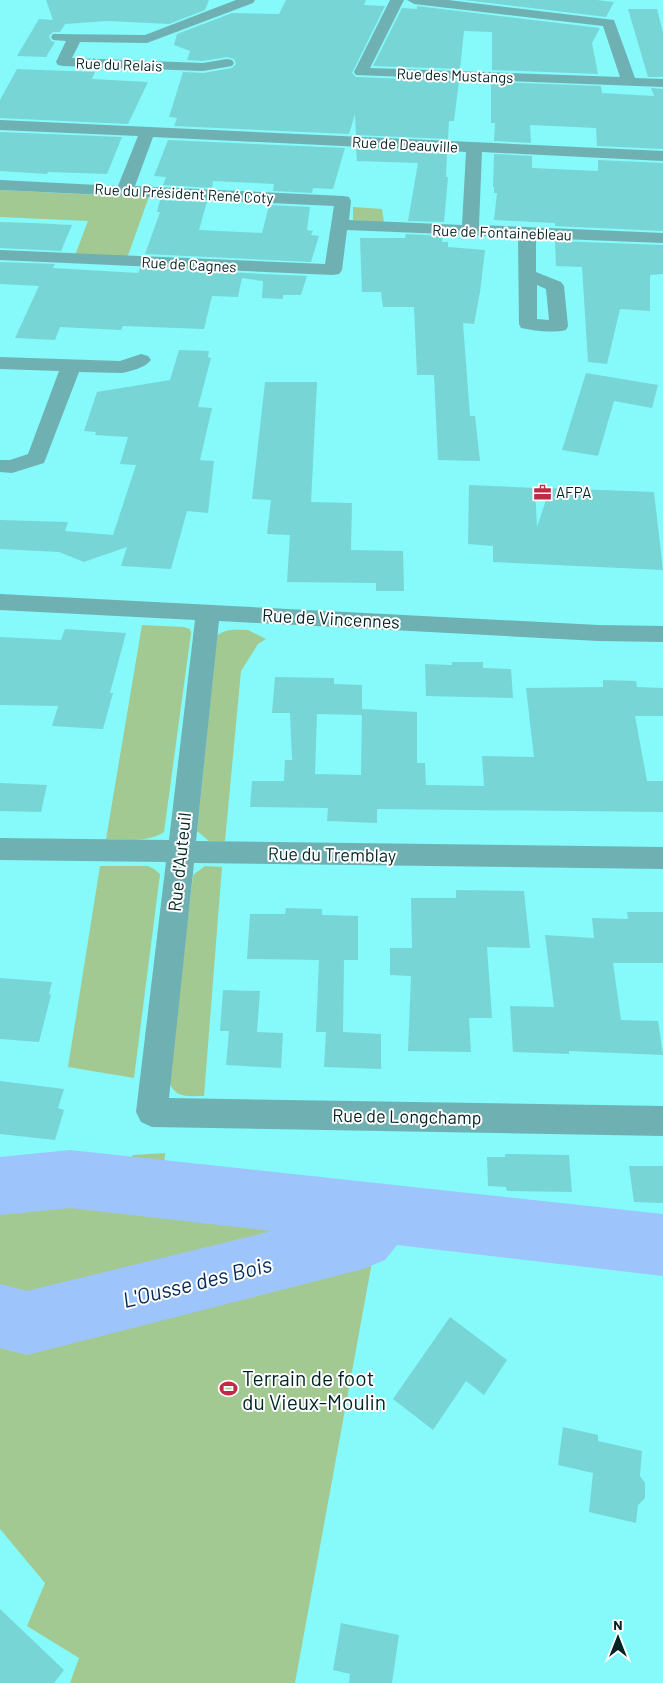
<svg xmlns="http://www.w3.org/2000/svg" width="663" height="1683" viewBox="0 0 663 1683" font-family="Barlow,sans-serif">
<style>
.green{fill:#a3c993}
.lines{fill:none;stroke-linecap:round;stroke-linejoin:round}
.river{fill:#9dc5fc;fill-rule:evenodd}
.building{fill:#78d5d6}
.minor{fill:#6fb1b2;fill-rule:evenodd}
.labels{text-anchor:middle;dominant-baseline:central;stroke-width:4;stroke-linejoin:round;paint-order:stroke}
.far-street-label{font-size:15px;fill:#002324;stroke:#fff}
.far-poi-label{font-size:15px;fill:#002324;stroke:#fff;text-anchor:start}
.street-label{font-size:18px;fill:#002324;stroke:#fff}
.near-poi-label{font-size:21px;fill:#002324;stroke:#fff;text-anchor:start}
.near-water-label{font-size:22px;font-style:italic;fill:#042958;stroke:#fff}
</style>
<rect width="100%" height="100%" fill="#86f9fb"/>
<!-- green -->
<g class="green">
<path d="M103,189L151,191L126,261L74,258L88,221L0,217V190L99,195Z"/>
<path d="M353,207L382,209L384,223L353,220Z"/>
<path d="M142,625L184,627L190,629L191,633L164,832C147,843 125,839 106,839Z"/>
<path d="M248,630L266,639L258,644L241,671L225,841H209L197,831L217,636C225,628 238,630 248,630Z"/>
<path d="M100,866H148L154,869L160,874L134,1078L68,1067Z"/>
<path d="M205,866L222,867L204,1096C188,1096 176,1099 169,1082L193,875Z"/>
<path d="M165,1153L164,1176L383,1202L295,1683H70L79,1658L27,1626L45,1583L0,1529V1190L121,1177L133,1155Z"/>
</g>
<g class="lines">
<!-- river -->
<path class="river" d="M70,1150L663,1214V1276L397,1245L385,1260L363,1269L27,1355L0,1348V1284L27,1291L272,1231L70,1208L0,1215V1157Z"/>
</g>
<!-- building -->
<g class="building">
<path d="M46,0H209L205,10L169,24L108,21L65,24L60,32H53L49,36L51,41L55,42L46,57L17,56L39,19L53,20Z"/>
<path d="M286,0H366L364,5L385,6L352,73L356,77L459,81L454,121H449L448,139L356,135L355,114L349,134L174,126L177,118L169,117L183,72L203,73L232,68L236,64L234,59L227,57L203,61L187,60L190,51L174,45L177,34L232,13L279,14Z"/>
<path d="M464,0H597L614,2L606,17Z"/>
<path d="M417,6L600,28L592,43L598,74L492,70V32L464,31L460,69L373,66L402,8L417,9Z"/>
<path d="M628,9H657L663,33V77H648Z"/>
<path d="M17,69L95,72L92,79L148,82L128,124L0,118V100Z"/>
<path d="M491,82L601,86L602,93L654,96L651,88L663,89V149L597,146L596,128L530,125L531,143L494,141L495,123H491Z"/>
<path d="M0,132L122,137L107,174L48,172L47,174L0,171Z"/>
<path d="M168,140L345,148L333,189L313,188L312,193L273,191L274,184L213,181L212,188L163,185L166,177L154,176Z"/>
<path d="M356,149L447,153L446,177H448L444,222L408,221L418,163L357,161Z"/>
<path d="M494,154L532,156V168L598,171V160L663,163V231L555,226V223L494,220L497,193H494V187H493Z"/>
<path d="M160,200L207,202L199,230L262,233L269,205L310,207L307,230L313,231L311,235L319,236L311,262L145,254L160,212H157Z"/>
<path d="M0,222L33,223L72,225L61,251L0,248Z"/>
<path d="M406,234L443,236L442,242H448V247L485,250L480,292L474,324L463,323L470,416H475L480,461L438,460L434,375H417L414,307H383L381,292H362L360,238H405Z"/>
<path d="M555,241L663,245V274L650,275V311L620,309L607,364L588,362L582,267L556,266Z"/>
<path d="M0,262L55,264L53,268L138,273L140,268L307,276L301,295H283V299L262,298L263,281L242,278L238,297L212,296L204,329L123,326L121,330L60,327L55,340L15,338L39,286L0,284Z"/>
<path d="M179,350L209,351L208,357L211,358L198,407L212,408L200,460L214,461L208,513L187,511L171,569L121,566L127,547L84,562L59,552L0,549V520L68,522L65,531L113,535L136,465L120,464L128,437L95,435L96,432L84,431L97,392L170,380Z"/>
<path d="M586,373L658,385L652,408L614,401L598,456L562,450Z"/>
<path d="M265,382H317L311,502L352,503L351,550L403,551L404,591H376V583L287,582L290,535L267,534L271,500L252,499Z"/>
<path d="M469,485L535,488L537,527L550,488L654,492L663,570L493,562V546L468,544Z"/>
<path d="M65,629L126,633L110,693H113L103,729L52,726L58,706L0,705V637L61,640Z"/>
<path d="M452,662H483V668L511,669L513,698L426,696L425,664L452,665Z"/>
<path d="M275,677L334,678V684L362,685V715L317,714L315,774L361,775L362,709L417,712V763H425L426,785L484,786L482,756L534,757L526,688L603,687V680L636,681L637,687L663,688V716H635L647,781H663V812L377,809V823L327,821L328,808L250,807L252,781H284L285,760H292L290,713H272Z"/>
<path d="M0,783L47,785L41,812L0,811Z"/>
<path d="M456,890L524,891L530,948L487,947L492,1018H469L471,1052L408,1051L411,976L390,975V948H412L411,898H456Z"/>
<path d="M286,908L322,909V915L358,916V960H344L343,1032L381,1034V1069L324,1067L326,1032H316L319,960L247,959L250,914H285Z"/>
<path d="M627,912H663V963H613L621,1020L658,1021L663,1055L569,1051V1054L513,1052L510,1006L554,1007L545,935L594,938L592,918L628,919Z"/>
<path d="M0,978L52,982L49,994L51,995L39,1042L0,1039Z"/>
<path d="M223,990L260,991L257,1032L283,1033L281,1068L226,1065L229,1031H220Z"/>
<path d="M0,1081L64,1089L58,1108L64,1110L55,1140L0,1134Z"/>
<path d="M505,1154L569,1155L572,1192L507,1191L506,1187L488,1186L487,1157H505Z"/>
<path d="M629,1166H663V1203L634,1202Z"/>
<path d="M450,1317L507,1360L484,1395L466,1381L433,1430L393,1399Z"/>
<path d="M563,1427L598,1435V1441L642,1451L640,1476L645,1483V1498L638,1505L636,1523L589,1512L593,1473L558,1465Z"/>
<path d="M0,1609L64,1670L54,1683H0Z"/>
<path d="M341,1623L399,1635L392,1683H349L350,1674L333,1670Z"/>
</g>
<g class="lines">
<!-- minor -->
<g class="minor">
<path d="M236,0H255L253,3L147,43L80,42L72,58L203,63L227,59L232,60L234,63L232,66L203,71L63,66L58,65L56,62L66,41L53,40L51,37L53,34L145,35Z"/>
<path d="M390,0H404L370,68L620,77L603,26L414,4L407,0H448L614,20L635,78L663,79V87L356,75L354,72Z"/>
<path d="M0,120L663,151V161L482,152L479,225L663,233V243L536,238V272L561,282L564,286L568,326L566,330C552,333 535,331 521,328L519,324L518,237L347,230L342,270L339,274L333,275L0,260V250L325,264L334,206L0,190V180L118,186L138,136L0,130ZM153,137L466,152L462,225L349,220L351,201L349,197L343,196L135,186ZM537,285L546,289L549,320L537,319Z"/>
<path d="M141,354L148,356L151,360C145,368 131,371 122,373L79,372L44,463L12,473L0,472V460H10L28,454L59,371L0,369V357L120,361Z"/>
<path d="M0,594L598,625L663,626V642L598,641L219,621L196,841L663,847V869L194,863L169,1098L663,1106V1136L152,1127L141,1122L136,1112L166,862L0,860V838L169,840L195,620L0,610Z"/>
</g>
</g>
<!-- icons -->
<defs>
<symbol id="office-bare" viewBox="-9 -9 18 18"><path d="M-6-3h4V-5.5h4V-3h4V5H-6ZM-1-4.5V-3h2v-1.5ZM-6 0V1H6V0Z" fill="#bd2c44" stroke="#fff" stroke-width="2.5" paint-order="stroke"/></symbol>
<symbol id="stadium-bare" viewBox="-9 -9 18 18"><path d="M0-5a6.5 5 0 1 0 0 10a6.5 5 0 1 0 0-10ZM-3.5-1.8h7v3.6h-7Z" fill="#bd2c44" stroke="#fff" stroke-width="2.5" paint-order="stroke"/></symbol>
</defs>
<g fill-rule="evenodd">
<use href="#office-bare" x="530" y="480" width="25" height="25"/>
<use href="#stadium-bare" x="216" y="1376" width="25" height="25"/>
</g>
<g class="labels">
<!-- far-street labels -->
<g class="far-street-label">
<text transform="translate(119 64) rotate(2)">Rue du Relais</text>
<text transform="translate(455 75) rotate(2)">Rue des Mustangs</text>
<text transform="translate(405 144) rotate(3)">Rue de Deauville</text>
<text transform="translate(184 193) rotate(3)">Rue du Président René Coty</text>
<text transform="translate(502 232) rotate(2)">Rue de Fontainebleau</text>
<text transform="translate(189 264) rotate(3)">Rue de Cagnes</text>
</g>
<!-- far-poi labels -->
<g class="far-poi-label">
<text x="556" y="492">AFPA</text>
</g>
<!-- street labels -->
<g class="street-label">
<text transform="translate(331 618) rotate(3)">Rue de Vincennes</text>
<text transform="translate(332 854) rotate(1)">Rue du Tremblay</text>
<text transform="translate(179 862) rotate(-84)">Rue d'Auteuil</text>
<text transform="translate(407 1116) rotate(1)">Rue de Longchamp</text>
</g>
<!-- near-poi labels -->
<g class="near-poi-label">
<text x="242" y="1377">Terrain de foot<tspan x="242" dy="24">du Vieux-Moulin</tspan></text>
</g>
<!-- near-water labels -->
<g class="near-water-label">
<text transform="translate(197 1281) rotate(-14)">L'Ousse des Bois</text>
</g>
</g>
<!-- north arrow -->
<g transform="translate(618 1638)" stroke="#ffffff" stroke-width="4" paint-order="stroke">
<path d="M0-4L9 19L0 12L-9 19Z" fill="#002324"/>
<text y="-8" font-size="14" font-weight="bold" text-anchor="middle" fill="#002324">N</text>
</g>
</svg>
